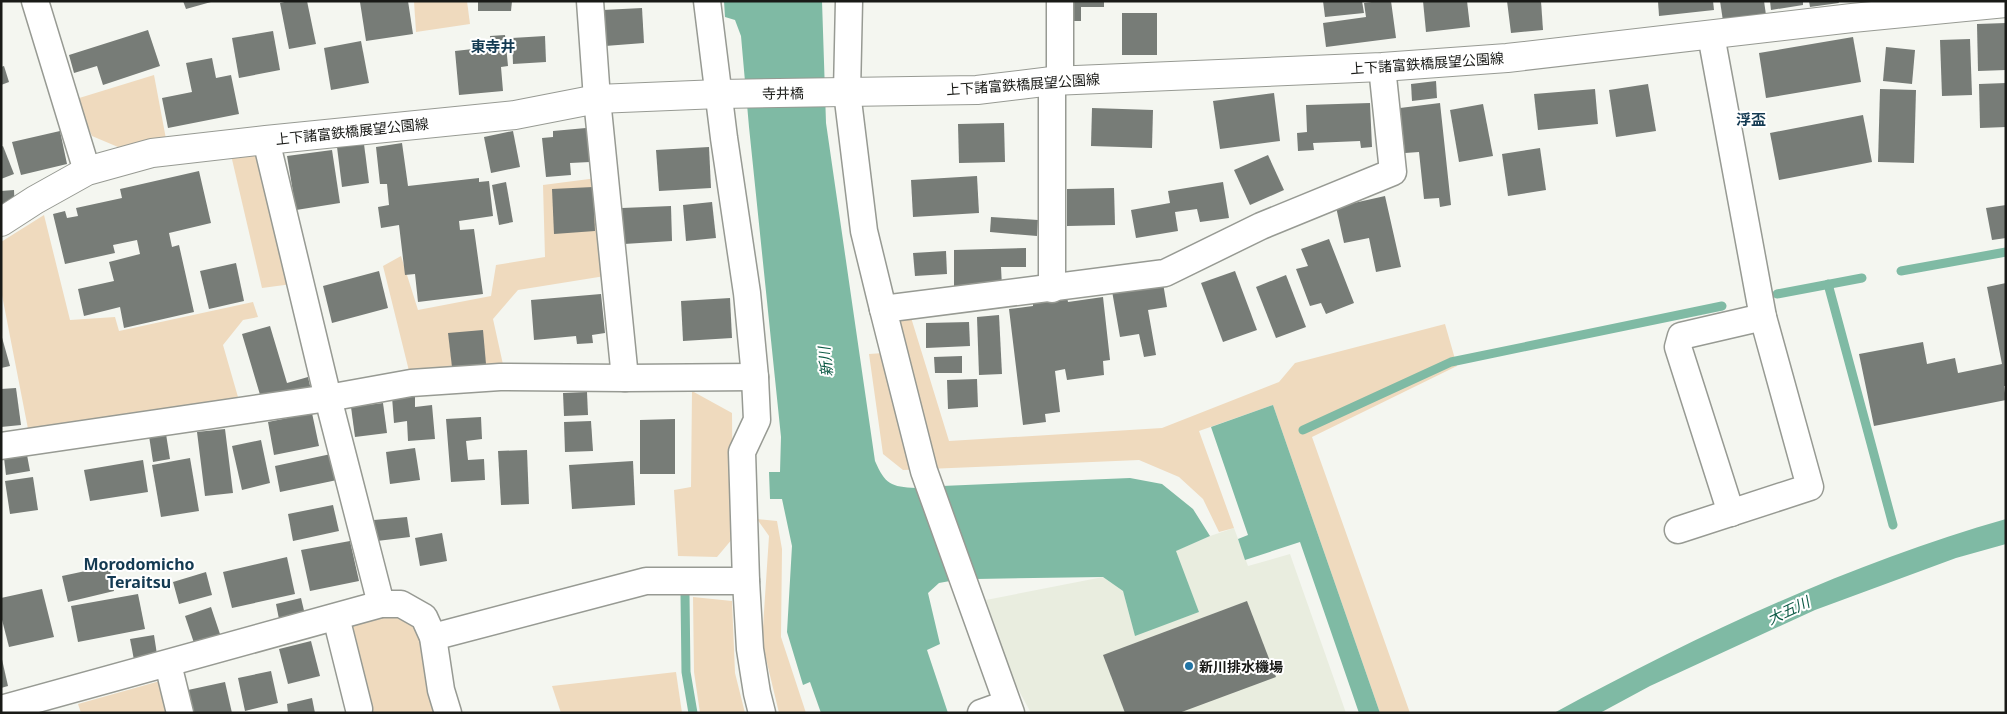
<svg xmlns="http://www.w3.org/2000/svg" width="2007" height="714" viewBox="0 0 2007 714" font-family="'Noto Sans','Noto Sans JP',sans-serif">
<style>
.built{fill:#e9eddf}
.green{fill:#efdabe}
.water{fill:#7fbaa4}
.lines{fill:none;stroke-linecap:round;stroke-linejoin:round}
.stream{stroke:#7fbaa4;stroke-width:9}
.building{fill:#777c77}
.minor-casing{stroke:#979a93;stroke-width:29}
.tertiary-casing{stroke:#979a93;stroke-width:30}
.minor{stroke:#fff;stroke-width:26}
.tertiary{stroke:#fff;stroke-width:28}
.poi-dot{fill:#2174a4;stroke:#fff;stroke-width:2}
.labels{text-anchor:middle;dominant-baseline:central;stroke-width:4;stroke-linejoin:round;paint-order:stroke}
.street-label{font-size:14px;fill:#191a17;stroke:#fff}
.poi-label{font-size:14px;font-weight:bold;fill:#191a17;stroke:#fff;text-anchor:start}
.neighbourhood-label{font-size:15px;font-weight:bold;fill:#143a52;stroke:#fff}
.water-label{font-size:15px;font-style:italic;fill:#0c5a45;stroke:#fff}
.quarter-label{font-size:16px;font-weight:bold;fill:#143a52;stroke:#fff}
</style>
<rect width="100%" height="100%" fill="#f4f6f0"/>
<!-- built -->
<path class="built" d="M1234,528L1248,566L1290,554L1346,713H1031L1011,676L986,600L1103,577L1123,591L1135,635L1199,612L1175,551L1210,536Z"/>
<!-- green -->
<g class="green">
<path d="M414,1H467L470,24L416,32Z"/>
<path d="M154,75L166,139L118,147L92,136L76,99Z"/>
<path d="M259,150L292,284L262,288L231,155Z"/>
<path d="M597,178L605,276L518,290L493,319L504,369L410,375L383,266L401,256L418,310L491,296L496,265L545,257L543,185Z"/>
<path d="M44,215L70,320L115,317L119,331L253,302L258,317L243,320L223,345L240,404L29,434L1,290V242Z"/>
<path d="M909,311L949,441L1162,428L1279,382L1295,363L1445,324L1457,366L1312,437L1410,713H1380L1273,405L1199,431L1234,528L1219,532L1203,499L1179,477L1139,460L903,470L883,454L869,354L898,352L899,313Z"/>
<path d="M692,391L732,413L733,538L717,557L678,556L674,490L691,487Z"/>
<path d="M757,519L777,521L782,549L781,637L806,713H779L762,642L769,536Z"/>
<path d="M693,597L732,601L735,673L745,713H700L694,672Z"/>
<path d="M389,612L418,629L438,713H365L370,711L351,623Z"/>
<path d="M676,672L682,713H561L552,686Z"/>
<path d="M160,681L169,713H81L78,704Z"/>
</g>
<!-- water -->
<g class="water">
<path d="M724,1H822L826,123L875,461C885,484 891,487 916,488L950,581L939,583L928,593L940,644L927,650L948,713H821L810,682L803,685L787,632L792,546L782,499H770L769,472H780L781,437L749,127L741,36L735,20L725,17Z"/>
<path d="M1273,405L1380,713H1359L1300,542L1245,560L1238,539L1248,535L1211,427Z"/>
<path d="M1130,478L1162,484L1193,509L1210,536L1176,551L1199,612L1135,636L1123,591L1103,577L975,579L942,486Z"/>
<path d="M2006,519V544L1956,558L1815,610L1650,686L1600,713H1554C1698,635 1848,564 2006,519Z"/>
</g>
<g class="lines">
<!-- stream -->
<g class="stream">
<path d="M1901,271L2006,252"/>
<path d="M1828,284L1893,525"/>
<path d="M1777,294L1862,278"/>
<path d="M1303,430L1451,362L1722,306"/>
<path d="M685,595L686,672L693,713"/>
</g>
</g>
<!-- building -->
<g class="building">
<path d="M183,1H211V2L186,9Z"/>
<path d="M289,1H307L316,44L289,49L280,3Z"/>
<path d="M368,1H408L413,34L366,41L360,2Z"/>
<path d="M478,1H512L511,11H478Z"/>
<path d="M1071,1H1104V7H1081V21H1071Z"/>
<path d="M1323,1H1362L1364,13L1325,17Z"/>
<path d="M1379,1H1391L1396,38L1326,47L1323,23L1366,17L1364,3Z"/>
<path d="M1423,1H1467L1470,27L1426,32Z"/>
<path d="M1507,1H1541L1543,30L1511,33Z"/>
<path d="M1658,1H1713L1714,10L1659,16Z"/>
<path d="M1720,1H1764L1766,15L1723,21Z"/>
<path d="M1770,1H1803V5L1771,10Z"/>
<path d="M1809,1H1838L1839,3L1810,7Z"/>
<path d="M642,8L644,43L605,46L603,10Z"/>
<rect x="1122" y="13" width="35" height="42"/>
<path d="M2006,23V70L1978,71L1977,24Z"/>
<path d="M148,30L160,66L103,85L97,66L74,73L69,55Z"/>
<path d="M273,31L280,70L239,78L232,38Z"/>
<path d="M505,35L508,66L501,67L503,91L459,95L455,51L491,47L490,36Z"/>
<path d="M545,36L546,62L513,64L512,38Z"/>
<path d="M1853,37L1861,82L1766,98L1759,53Z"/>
<path d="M1970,39L1972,95L1942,96L1940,40Z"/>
<path d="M361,41L369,83L331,90L324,48Z"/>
<path d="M1886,47L1915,50L1912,84L1883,81Z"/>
<path d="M212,58L216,78L231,75L239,114L168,128L162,98L192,92L186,63Z"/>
<path d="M4,66L9,82L1,85V67Z"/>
<path d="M1436,81L1437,98L1412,101L1411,84Z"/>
<path d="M2006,83V127L1980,128L1979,84Z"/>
<path d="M1648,84L1656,131L1616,137L1609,90Z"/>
<path d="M1595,89L1598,124L1538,130L1534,94Z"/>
<path d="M1880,89L1916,90L1914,163L1878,162Z"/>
<path d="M1274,93L1280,141L1220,149L1213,101Z"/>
<path d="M1370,103L1372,147L1361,148L1360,141L1313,143L1314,150L1298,151L1297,133L1307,132L1306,105Z"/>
<path d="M1440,103L1451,205L1440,207L1439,198L1424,199L1419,152L1405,153L1400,108Z"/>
<path d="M1483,104L1493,156L1459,162L1450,110Z"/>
<path d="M1092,108L1153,110L1152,148L1091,146Z"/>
<path d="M1863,115L1872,162L1779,180L1770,133Z"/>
<path d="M1004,123L1005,162L959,163L958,124Z"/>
<path d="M586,128L590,162L570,163L571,175L546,177L542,138L553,137V131Z"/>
<path d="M60,131L67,164L21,175L12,142Z"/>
<path d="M513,131L520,167L491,173L484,137Z"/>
<path d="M402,143L408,186L479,178V182L489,181L493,216L459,221L460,230L474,229L483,294L418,302L415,274L405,275L399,225L381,228L378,207L389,205L387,184H380L376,147Z"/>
<path d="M364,144L369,183L342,187L337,147Z"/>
<path d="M3,146L14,174L1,179V147Z"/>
<path d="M709,147L711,188L659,191L656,150Z"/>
<path d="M1540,148L1546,190L1508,196L1502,154Z"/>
<path d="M332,150L340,203L296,210L287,156Z"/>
<path d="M1268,155L1284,190L1250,205L1234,170Z"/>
<path d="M199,171L211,223L169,233L172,247L179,245L194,312L124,328L120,307L84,316L78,289L114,281L109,262L140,254L137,240L113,245L115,253L65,264L53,214L65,211L67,218L78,216L76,208L122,198L120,189Z"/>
<path d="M977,176L979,213L913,217L911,180Z"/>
<path d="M506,182L513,222L499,225L492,185Z"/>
<path d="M1223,182L1229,218L1200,222L1197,209L1175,212L1178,231L1136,238L1131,210L1170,203L1168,191Z"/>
<path d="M593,187L595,231L554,234L552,189Z"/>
<path d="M1114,188L1115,225L1067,226V189Z"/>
<path d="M14,190L15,214L1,215V191Z"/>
<path d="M1385,196L1401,267L1376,272L1369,238L1344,243L1336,207Z"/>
<path d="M712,202L716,238L686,241L683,205Z"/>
<path d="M2006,205V238L1992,240L1986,208Z"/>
<path d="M671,206L672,241L624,244L622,208Z"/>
<path d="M991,217L1038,220L1037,236L990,232Z"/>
<path d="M1329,239L1354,303L1326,314L1321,303L1310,306L1296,269L1308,266L1301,249Z"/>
<path d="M1026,248V267H1001L1002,287L954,288V250Z"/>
<path d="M946,251L947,274L915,276L913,253Z"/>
<path d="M236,263L244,301L209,309L200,271Z"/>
<path d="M379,271L388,308L332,323L323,286Z"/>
<path d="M1235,271L1257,330L1223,342L1201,283Z"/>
<path d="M1286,275L1306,327L1276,338L1256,287Z"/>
<path d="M1163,283L1167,307L1148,310L1156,355L1144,357L1139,334L1120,337L1112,291Z"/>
<path d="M2006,283V386H2004L2006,400L1874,426L1859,354L1923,342L1927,364L1955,358L1958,373L2002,364L1987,287Z"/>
<path d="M601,294L605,333L592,335L593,343L577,344L576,336L534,340L531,300Z"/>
<path d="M1067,297L1068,302L1103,297L1110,360L1103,361L1104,375L1067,380L1065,369L1055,371L1060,412L1045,414L1046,422L1023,425L1009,309L1033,306V301Z"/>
<path d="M730,298L732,338L683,341L681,301Z"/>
<path d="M999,315L1002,374L979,375L977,317Z"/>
<path d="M969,322L970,346L926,348V323Z"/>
<path d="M270,326L287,383L308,377L311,390L288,396L287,391L261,398L242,334Z"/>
<path d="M483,330L486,364L452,367L448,333Z"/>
<path d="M1,334L10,366L1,368Z"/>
<path d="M962,356V373H935L934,357Z"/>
<path d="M977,379L978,407L948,409L947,380Z"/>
<path d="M16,388L21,425L1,427V389Z"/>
<path d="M587,392L588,415L564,416L563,393Z"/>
<path d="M415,395V407L432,405L435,439L408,441L407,421L394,423L392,397Z"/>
<path d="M383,403L387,433L355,437L351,407Z"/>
<path d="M312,413L319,446L274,455L268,422Z"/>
<path d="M481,417L482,439L466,441L468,460L484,459L485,480L451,482L446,419Z"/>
<path d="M675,419V474H640V420Z"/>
<path d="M591,421L593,451L565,452L564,422Z"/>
<path d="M225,429L233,493L205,496L197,432Z"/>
<path d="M166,434L170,459L153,462L149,436Z"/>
<path d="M261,440L270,483L242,490L232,446Z"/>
<path d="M415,448L420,480L390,484L386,452Z"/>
<path d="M527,450L529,504L501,505L498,451Z"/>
<path d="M331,454L337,480L280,492L275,466Z"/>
<path d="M27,455L30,471L6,475L4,458Z"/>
<path d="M190,458L199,511L161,517L152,465Z"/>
<path d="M143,460L148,492L90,501L84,470Z"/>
<path d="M633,461L635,505L572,509L569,465Z"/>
<path d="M33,477L38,510L10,514L5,481Z"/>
<path d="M333,505L339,531L293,541L288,514Z"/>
<path d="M407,517L410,537L377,541L374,520Z"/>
<path d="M442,533L447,561L420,566L415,538Z"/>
<path d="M350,541L359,581L310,591L301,550Z"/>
<path d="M287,557L295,594L232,608L223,572Z"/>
<path d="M109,566L114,591L68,602L62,576Z"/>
<path d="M206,572L212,595L179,604L173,582Z"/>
<path d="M42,589L54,637L9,647L1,616V598Z"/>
<path d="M138,594L145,629L78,642L71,606Z"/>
<path d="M301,598L307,623L281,629L276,604Z"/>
<path d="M1247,601L1276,677L1179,713H1125L1103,655Z"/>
<path d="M211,607L222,640L196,649L185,616Z"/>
<path d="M154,635L158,661L135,665L130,639Z"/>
<path d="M311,641L320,676L288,684L279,649Z"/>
<path d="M1,655L8,686L1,688Z"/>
<path d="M271,671L278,703L245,711L238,678Z"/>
<path d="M225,682L232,713H194L188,690Z"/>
<path d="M312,698L315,713H288L287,704Z"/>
</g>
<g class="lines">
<defs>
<g id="minor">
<path d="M35,1L87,171"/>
<path d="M707,1L724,138L747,293L755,377L757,420L742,452L746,581L750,649L757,693L762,713"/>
<path d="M849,1L847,92L864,231L883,309"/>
<path d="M1060,1V80"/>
<path d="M1052,81V289"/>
<path d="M266,140L328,398L381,604"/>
<path d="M625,378L755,377"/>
<path d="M1,446L328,398L411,383L500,377L625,378L597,99L590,1"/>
<path d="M1731,513L1678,347L1681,336L1763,317"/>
<path d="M1678,530L1810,487L1763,317L1711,35"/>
<path d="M336,617L359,709"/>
<path d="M433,637L646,581H746"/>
<path d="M168,664L180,713"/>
<path d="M1,709L381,604H401L424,617L433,637L441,690L448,713"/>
<path d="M981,713L1006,704"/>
<path d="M1011,713L924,471L883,309L1165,273L1261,226L1393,172L1382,67"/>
</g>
<path id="tertiary" d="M1,222L35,200L87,171L152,153L266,140L515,115L597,99L719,94L977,90L1052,81L1382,67L1507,58L1852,18L2006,3"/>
</defs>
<!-- minor casing -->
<use href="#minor" class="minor-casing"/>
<!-- tertiary casing -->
<use href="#tertiary" class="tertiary-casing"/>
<!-- minor -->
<use href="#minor" class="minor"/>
<!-- tertiary -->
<use href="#tertiary" class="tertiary"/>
</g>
<!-- markers -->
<circle class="poi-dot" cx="1189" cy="666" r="5"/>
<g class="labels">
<!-- street labels -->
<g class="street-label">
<text transform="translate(1427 63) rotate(-4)">上下諸富鉄橋展望公園線</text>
<text transform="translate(1023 84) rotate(-4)">上下諸富鉄橋展望公園線</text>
<text transform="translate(783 93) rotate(-1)">寺井橋</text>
<text transform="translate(352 131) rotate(-6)">上下諸富鉄橋展望公園線</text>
</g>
<!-- poi labels -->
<g class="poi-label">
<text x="1199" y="666">新川排水機場</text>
</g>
<!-- neighbourhood labels -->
<g class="neighbourhood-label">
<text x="493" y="46">東寺井</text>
<text x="1751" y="119">浮盃</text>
</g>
<!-- water labels -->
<g class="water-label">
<text transform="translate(825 362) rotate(-96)">新川</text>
<text transform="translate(1788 610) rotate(-25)">大五川</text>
</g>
<!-- quarter labels -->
<g class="quarter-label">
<text x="139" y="564">Morodomicho<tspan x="139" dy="18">Teraitsu</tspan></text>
</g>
</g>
<!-- border -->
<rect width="2007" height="714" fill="none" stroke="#191a17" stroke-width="5"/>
</svg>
